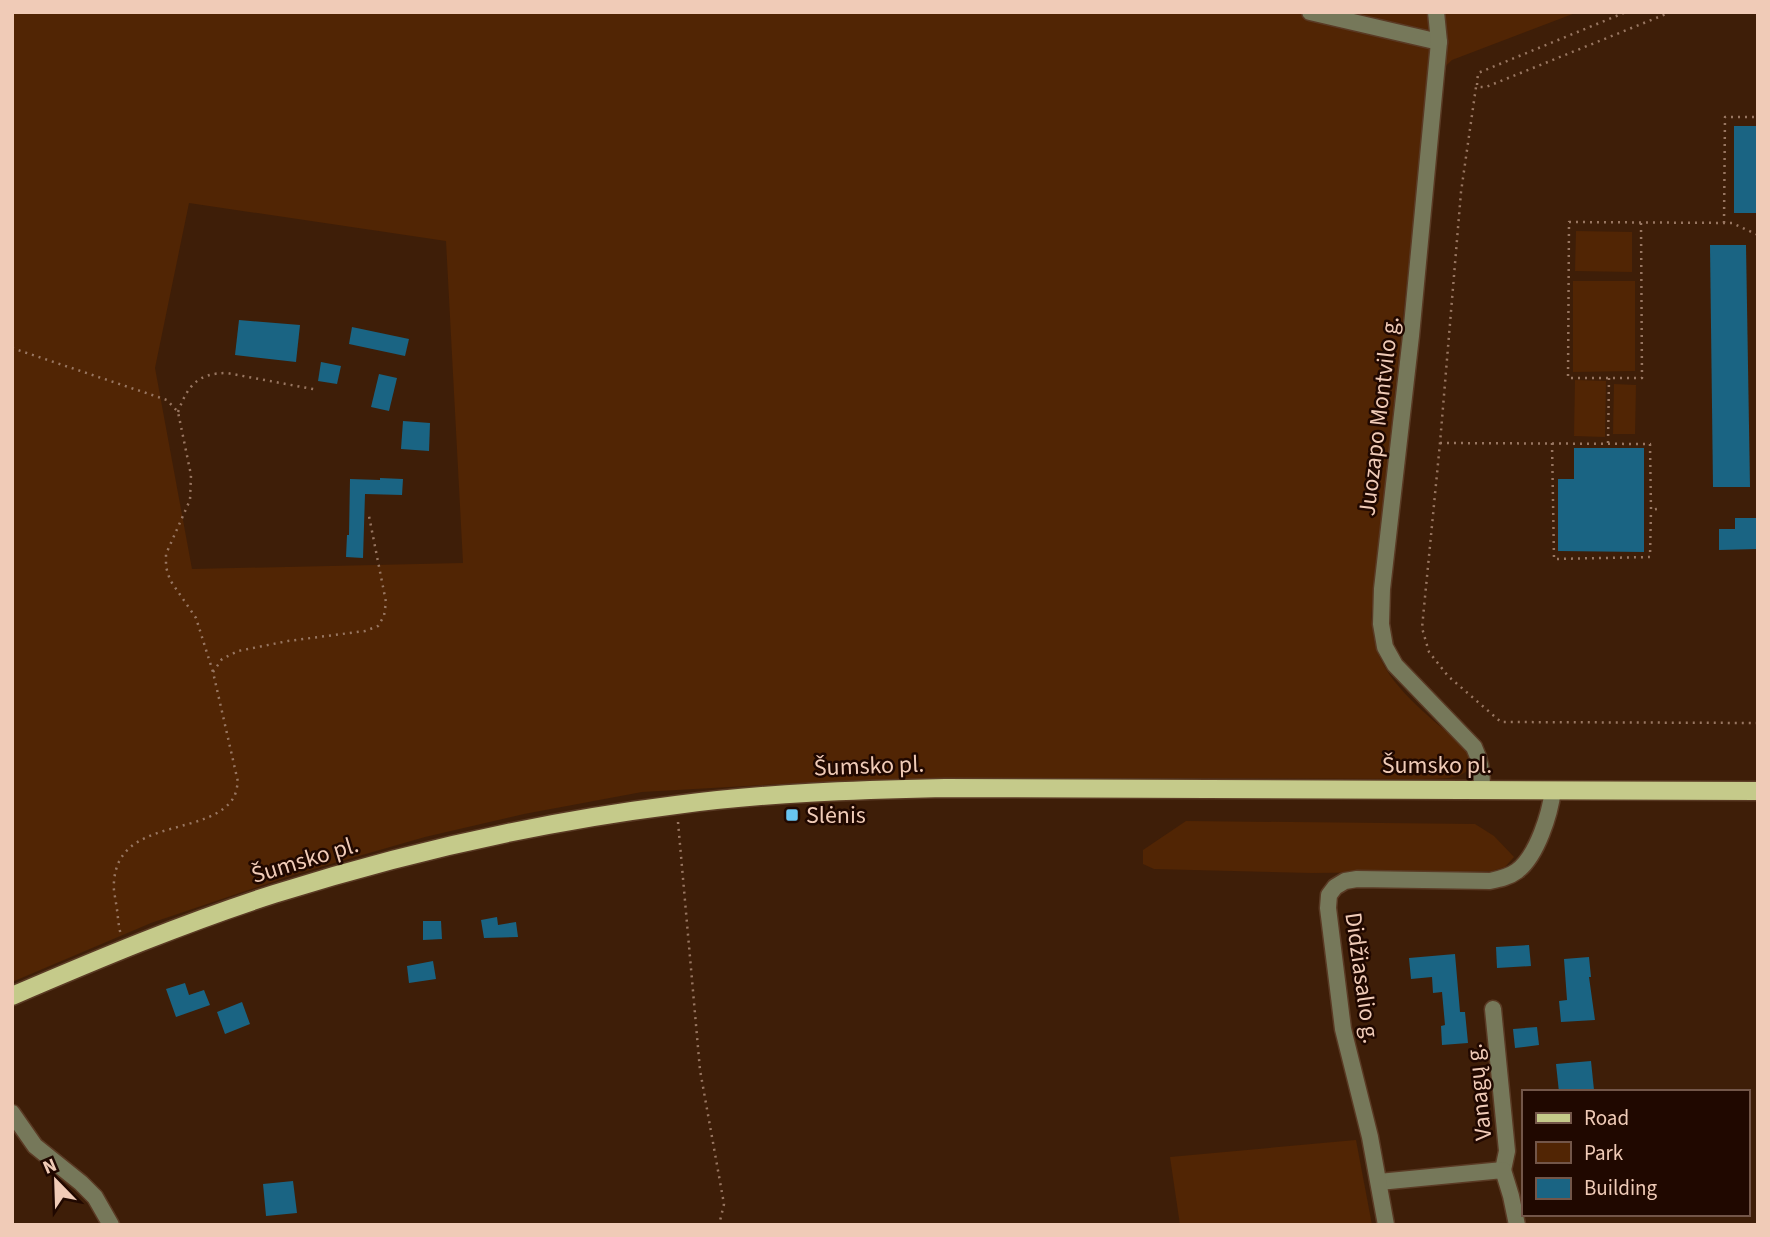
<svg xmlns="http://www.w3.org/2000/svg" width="1770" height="1237" viewBox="0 0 1770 1237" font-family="'Source Sans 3',sans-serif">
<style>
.green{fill:#512504;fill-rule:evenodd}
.building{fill:#1a6483}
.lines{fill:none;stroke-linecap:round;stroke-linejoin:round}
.minor-casing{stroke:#5a3a24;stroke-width:19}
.major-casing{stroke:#5a3a24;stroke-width:21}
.path{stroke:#987661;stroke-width:2.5;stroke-dasharray:2 5;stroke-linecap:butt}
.minor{stroke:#76785a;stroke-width:16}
.major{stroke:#c5ca8a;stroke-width:18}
.poi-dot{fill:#68c4f0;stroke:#200800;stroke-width:2.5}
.labels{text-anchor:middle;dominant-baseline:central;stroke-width:5;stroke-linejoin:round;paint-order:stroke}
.street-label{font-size:24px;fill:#f0cbb7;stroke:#200800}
.poi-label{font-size:24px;fill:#f0cbb7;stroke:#200800;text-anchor:start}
</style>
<rect width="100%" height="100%" fill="#3e1e08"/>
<!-- green -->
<g class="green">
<path d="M12,12H1578L1452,60L1428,83L1371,617C1373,626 1373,635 1375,644C1386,686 1432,718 1463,746L1470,757L1472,766C1460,781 1440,778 1423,779L1044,778L781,784L642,792L524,814L425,837L296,874L151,923L12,982ZM189,203L446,241L463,563L192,569L155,368Z"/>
<path d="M1576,231L1632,232V272L1575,271Z"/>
<path d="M1573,281H1635V371L1573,372Z"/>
<path d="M1575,380L1606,381L1605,437L1574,436Z"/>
<path d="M1614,384L1636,385L1635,434H1613Z"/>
<path d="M1186,821L1475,824L1494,836L1514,857L1505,867L1492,871L1312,873L1154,869L1143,864V850Z"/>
<path d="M1356,1140L1372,1225H1180L1170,1157Z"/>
</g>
<!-- building -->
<g class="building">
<rect x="1734" y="126" width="24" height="87"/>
<path d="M1710,245H1746L1750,487H1713Z"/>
<path d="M239,320L300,325L296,362L235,355Z"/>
<path d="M352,327L409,339L405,356L349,344Z"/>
<path d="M321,362L341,366L337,384L318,381Z"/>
<path d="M379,374L397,378L389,411L371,407Z"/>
<path d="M403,421L430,423L429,451L401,449Z"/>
<path d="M1574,448H1644V552L1558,551V479H1574Z"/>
<path d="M380,478L403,479L402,495L365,494L363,558L346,557L347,535H349L350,479L380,480Z"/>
<path d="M1735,518H1758V549L1719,550V529H1735Z"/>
<path d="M497,917L498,925L516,922L518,937L484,938L481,920Z"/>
<path d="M423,921H441L442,939L423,940Z"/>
<path d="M1529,945L1531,966L1497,968L1496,947Z"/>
<path d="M1455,954L1460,1012H1465L1468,1043L1442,1045L1441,1026L1445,1025L1442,992L1433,993L1432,977L1411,979L1409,958Z"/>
<path d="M1589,957L1591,977H1589L1595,1020L1561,1022L1559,1001L1567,1000L1564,959Z"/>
<path d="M433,961L436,979L409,983L407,966Z"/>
<path d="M185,983L189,995L204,990L210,1005L176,1017L166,989Z"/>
<path d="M242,1002L250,1024L225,1034L217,1012Z"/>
<path d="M1537,1027L1539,1045L1515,1048L1513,1029Z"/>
<path d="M1591,1061L1594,1090L1559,1092L1556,1064Z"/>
<path d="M293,1181L297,1213L266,1216L263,1184Z"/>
</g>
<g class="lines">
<defs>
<g id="minor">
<path d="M1310,12L1439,42"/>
<path d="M1436,12L1439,42L1411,336L1382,589L1381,624L1385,647L1395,665L1474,747C1481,762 1482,773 1482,790"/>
<path d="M1493,1009L1507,1151L1503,1170"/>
<path d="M12,1113L35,1146L81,1183L95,1197L111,1225"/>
<path d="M1379,1182L1503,1170L1511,1196L1517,1225"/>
<path d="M1386,1225L1370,1137L1343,1029L1328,908L1329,895L1335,887L1345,881L1357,879L1490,881C1500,879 1509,877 1517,871C1537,856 1550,814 1553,790"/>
</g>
<path id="major" d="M12,996C98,959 184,923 274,894C404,853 540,822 676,805C765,793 855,790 945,788L1758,791"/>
</defs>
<!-- minor casing -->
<use href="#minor" class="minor-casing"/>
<!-- major casing -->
<use href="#major" class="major-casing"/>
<!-- path -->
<g class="path">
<path d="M1671,12L1486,87H1476L1461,192L1440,443L1422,628L1429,652L1448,676L1501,722L1758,723"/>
<path d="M1477,85L1478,73L1626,12"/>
<path d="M1641,223L1642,378H1568L1569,222L1732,223L1758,235"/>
<path d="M1724,223L1725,117H1758"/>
<path d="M12,348L167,400L178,412L191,475L190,500L166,554V567L170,580L196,618L213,672L238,782C237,787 236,793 234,797C210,838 118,816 114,882C113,888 115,896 116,903C118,914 118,925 121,935"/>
<path d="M178,412C188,385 198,373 227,373L318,390"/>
<path d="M1440,443L1650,444L1651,510L1657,509"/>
<path d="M1552,443L1554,559L1650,557L1651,510"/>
<path d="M1608,443L1609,378"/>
<path d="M213,672L222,659L238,651L288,641L365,631L378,626L384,616L386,602L369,516"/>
<path d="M678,822L700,1070L724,1204L719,1225"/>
</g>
<!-- minor -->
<use href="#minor" class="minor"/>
<!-- major -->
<use href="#major" class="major"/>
</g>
<!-- markers -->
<rect class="poi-dot" x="785" y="808" width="14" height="14" rx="3.5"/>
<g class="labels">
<!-- street labels -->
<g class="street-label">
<text transform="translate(1379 416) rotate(-83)">Juozapo Montvilo g.</text>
<text x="1437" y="765">Šumsko pl.</text>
<text transform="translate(869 766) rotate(-2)">Šumsko pl.</text>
<text transform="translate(305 860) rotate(-17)">Šumsko pl.</text>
<text transform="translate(1362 978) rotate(82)">Didžiasalio g.</text>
<text transform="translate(1479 1092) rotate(-96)">Vanagų g.</text>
</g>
<!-- poi labels -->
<g class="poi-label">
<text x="806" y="815">Slėnis</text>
</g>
</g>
<!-- border -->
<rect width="1770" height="1237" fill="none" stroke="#f0cbb7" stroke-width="28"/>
<!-- legend -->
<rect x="1522" y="1090" width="228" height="126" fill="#200800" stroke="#735649" stroke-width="2"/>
<rect x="1536" y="1113" width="35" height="10" fill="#c5ca8a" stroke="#735649" stroke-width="2"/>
<text x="1584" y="1125" font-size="21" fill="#f0cbb7">Road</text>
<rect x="1536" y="1142" width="35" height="21" fill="#512504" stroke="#735649" stroke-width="2"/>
<text x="1584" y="1160" font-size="21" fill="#f0cbb7">Park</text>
<rect x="1536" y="1178" width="35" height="21" fill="#1a6483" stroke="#735649" stroke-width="2"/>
<text x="1584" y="1195" font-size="21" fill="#f0cbb7">Building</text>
<!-- north arrow -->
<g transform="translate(56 1181) rotate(337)" stroke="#200800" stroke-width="5" paint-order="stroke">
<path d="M0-5L12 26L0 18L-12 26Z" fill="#f0cbb7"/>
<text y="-10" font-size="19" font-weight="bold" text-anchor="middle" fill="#f0cbb7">N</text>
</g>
</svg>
